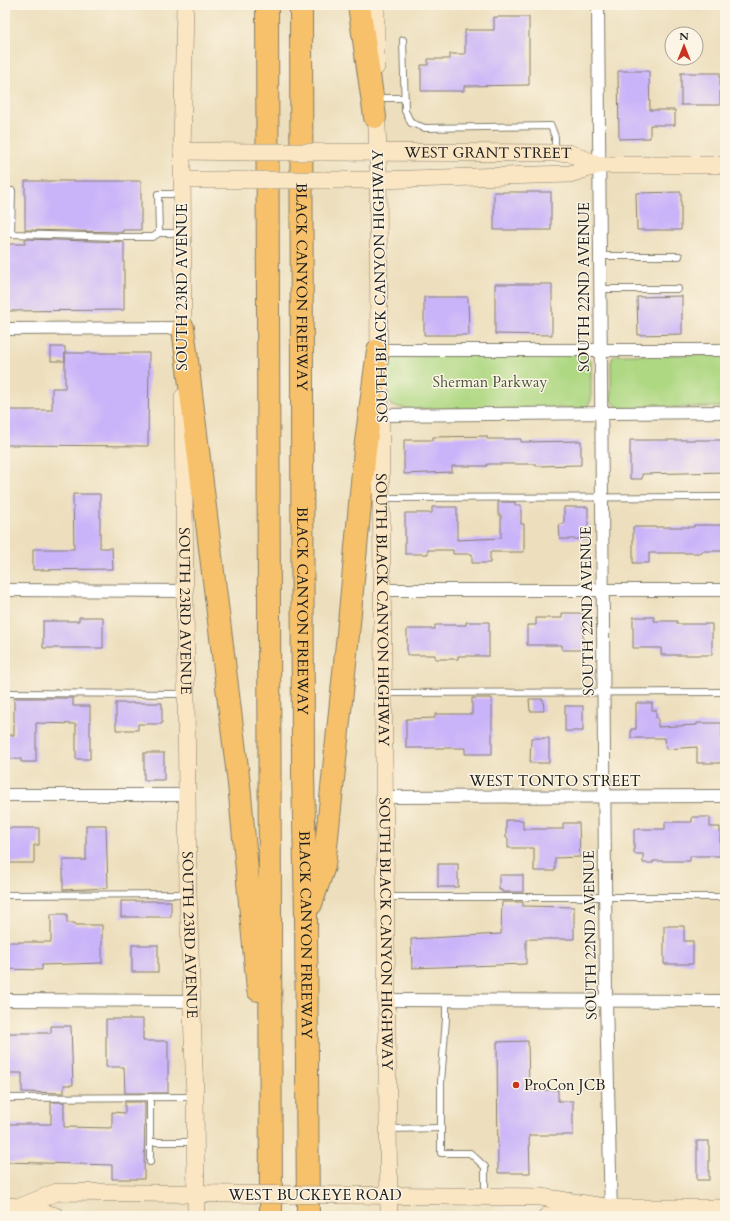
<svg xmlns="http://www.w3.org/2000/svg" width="730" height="1221" viewBox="0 0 730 1221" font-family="Cardo,serif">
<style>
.green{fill:#afd883;stroke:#667a50}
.building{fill:#cab4f9}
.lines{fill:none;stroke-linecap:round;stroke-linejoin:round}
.service-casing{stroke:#847e6c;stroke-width:8}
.minor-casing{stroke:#847e6c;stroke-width:14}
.secondary-casing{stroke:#847e6c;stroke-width:18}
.motorway-casing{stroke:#847e6c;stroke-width:24}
.service{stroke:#fff;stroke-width:6}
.minor{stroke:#fff;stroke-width:12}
.secondary{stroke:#fbe6c4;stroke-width:17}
.motorway{stroke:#f6c16b;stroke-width:22}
.secondary-bridge-casing{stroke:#847e6c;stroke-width:18;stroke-linecap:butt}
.secondary-bridge{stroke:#fbe6c4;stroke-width:17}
.poi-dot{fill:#c8321e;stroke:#fcf5e5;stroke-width:1.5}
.labels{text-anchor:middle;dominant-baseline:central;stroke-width:3;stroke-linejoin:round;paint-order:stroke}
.street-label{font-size:15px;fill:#1c1c1c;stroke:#fcf5e5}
.park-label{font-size:15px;fill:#48543b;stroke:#fcf5e5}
.poi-label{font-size:15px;fill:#1c1c1c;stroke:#fcf5e5;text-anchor:start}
</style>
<rect width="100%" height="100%" fill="#fcf5e5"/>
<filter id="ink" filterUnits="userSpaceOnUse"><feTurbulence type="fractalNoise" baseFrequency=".025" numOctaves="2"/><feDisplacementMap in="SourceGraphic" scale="8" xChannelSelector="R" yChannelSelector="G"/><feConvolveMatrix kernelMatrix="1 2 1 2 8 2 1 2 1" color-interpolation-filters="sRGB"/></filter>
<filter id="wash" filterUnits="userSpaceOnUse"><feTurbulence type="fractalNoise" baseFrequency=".012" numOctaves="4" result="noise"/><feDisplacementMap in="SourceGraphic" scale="16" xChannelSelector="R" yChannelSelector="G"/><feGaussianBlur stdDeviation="0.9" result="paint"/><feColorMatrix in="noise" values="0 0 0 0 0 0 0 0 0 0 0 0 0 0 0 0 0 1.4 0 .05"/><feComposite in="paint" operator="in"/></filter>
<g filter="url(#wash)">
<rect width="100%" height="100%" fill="#eddfbd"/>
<!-- green -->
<g class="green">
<path d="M584,354L591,361V400L589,404L584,408L409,409L391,406L388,401V361L394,356Z"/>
<path d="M617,355H725V407L619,408L611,401V362L613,357Z"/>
</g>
<g id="blocks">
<!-- building -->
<g class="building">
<path d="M494,17H529V85L464,86V91H421V65H428V59H450V54H465V30H494Z"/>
<path d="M618,71H649L650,110H675V125H650V138L619,139Z"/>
<rect x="681" y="73" width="39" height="32"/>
<path d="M25,181H141V230H123V232L25,230Z"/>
<rect x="494" y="192" width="57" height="38"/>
<path d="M681,192V230H637L636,193Z"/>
<path d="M25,239L124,242V310L5,311V244H25Z"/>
<path d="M495,284H552V335L495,334Z"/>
<path d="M682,296V334L638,335L637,297Z"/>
<path d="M424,297H468L469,335H424Z"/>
<rect x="51" y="347" width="14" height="14"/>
<path d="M65,353H149L148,446L5,445V410H52V388H65Z"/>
<path d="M487,436V439H521V442L581,441V465L536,466V464H487V466H452V472L404,474V440H433V437Z"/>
<path d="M630,440H725V472L642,474V479H630Z"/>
<path d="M73,494H100V548H112L113,569L33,570V549H74Z"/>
<path d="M498,502H515V505H521V524H524V552H490V563H472V554H453V550H428V554H405V513H432V507H457V540L501,538V515H498Z"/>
<path d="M564,507H588V539H560L559,524H564Z"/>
<path d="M694,525H725V551H702V553H649V563H633V527H694Z"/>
<path d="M562,613H583V650H562V645H527V625H536V618H562Z"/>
<path d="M79,617H103V648H43V621H79Z"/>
<path d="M633,617H654V621H677V624H712V655H661V648H633Z"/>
<path d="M466,622H489V656H458V659H435V655H407V629H435V625H466Z"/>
<path d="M14,698H73V706H90V759H76V724L36,723V762H21V759H5V735H14Z"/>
<path d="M472,698H492V754H465V748H406V719L435,718V714H472Z"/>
<path d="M529,699H543L544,711H530Z"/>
<path d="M116,703H162V724H138V730H116Z"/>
<path d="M636,703H652V710H656V718H658V727L697,725V723H722V763H697V747L666,749L665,738H631V729H636Z"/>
<rect x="565" y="706" width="18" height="25"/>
<path d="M531,738H549V763H530Z"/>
<rect x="144" y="753" width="20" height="27"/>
<path d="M692,817H710V827H720V856H690V861H653V863H643V854H634V829H665V822H692Z"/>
<path d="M506,820H523V829H563V823H579L580,857L555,858V871H534V848H508V838H506Z"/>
<path d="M86,825H106L108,888L63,890V860H86Z"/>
<path d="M5,828H39V845H34V863H5Z"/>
<rect x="438" y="864" width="20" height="23"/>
<path d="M499,875H523V892H502V890H499Z"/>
<rect x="121" y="901" width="50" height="16"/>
<path d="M502,902H523V906L574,907V939H526V964L412,968L411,939L501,934Z"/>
<path d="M51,914H67V923H75V925H102V963L42,965V970L5,969V942H51Z"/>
<path d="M664,926H684V941H693V964H664Z"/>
<rect x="132" y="945" width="26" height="27"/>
<path d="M106,1019H143V1041H168V1093H125L124,1067H106Z"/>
<path d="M51,1026H71L73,1085H64V1093L22,1092V1073H5V1033H51Z"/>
<path d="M528,1041L529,1090H558V1101H573V1135H529L530,1173H498L497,1042Z"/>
<path d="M51,1102H64V1127L112,1128V1112L125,1113V1102H145L144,1179H112V1165L5,1162V1124H51Z"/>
<rect x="697" y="1141" width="12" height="39"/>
</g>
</g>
</g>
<g filter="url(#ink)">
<use href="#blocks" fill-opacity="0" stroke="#847e6c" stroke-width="1"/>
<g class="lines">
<defs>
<g id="service">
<path d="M403,40L405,111L411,123L425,128L551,126L555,137V152"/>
<path d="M376,98H405"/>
<path d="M12,191L11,234L123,237H153L159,233"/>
<path d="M180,233H159L158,194H181"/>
<path d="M600,256H679"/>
<path d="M600,289H678"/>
<path d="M383,498L725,497"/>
<path d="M5,693L185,694"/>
<path d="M385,693L725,692"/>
<path d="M5,895L187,894"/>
<path d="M387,897H725"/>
<path d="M446,1000V1019L441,1082V1153H470L485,1167V1195"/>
<path d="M150,1097V1162"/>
<path d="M5,1098L193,1097"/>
<path d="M390,1129L441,1128"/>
<path d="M150,1142H194"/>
</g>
<g id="minor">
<path d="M598,5L606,1000L611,1215"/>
<path d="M5,329L183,328"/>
<path d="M378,350H725"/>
<path d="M382,415L725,412"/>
<path d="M5,590L184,591"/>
<path d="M383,590H725"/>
<path d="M5,795H187"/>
<path d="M385,797L725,796"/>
<path d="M5,1000L191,1001"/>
<path d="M387,1000L725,1001"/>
</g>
<g id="secondary">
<path d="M376,67V5"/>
<path d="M376,105L378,152L379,363"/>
<path d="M182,151L251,152"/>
<path id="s1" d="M320,152L569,153L599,165"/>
<path d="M182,180H250"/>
<path d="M322,180H378L570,174L599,165H725"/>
<path d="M183,341L182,151L185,5"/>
<path id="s2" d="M380,387L389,1216"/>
<path id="s3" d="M183,397L188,894L195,1097L196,1216"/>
<path d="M349,1195L541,1197L611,1208"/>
<path d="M5,1206L20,1207L56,1216"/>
<path d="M20,1207L57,1192L233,1194"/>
<path d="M547,1216L611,1208H725"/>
</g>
<g id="motorway">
<path d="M267,5L271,1216"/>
<path id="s4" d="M301,5L303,772L306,916L308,1216"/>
<path d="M359,5L375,117"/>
<path d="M183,328L239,784L258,990"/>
<path d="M311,904L324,866L348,634L365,450L378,350"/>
</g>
</defs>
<!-- service casing -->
<use href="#service" class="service-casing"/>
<!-- minor casing -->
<use href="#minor" class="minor-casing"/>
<!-- secondary casing -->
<use href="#secondary" class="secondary-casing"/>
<!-- motorway casing -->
<use href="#motorway" class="motorway-casing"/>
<!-- service -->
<use href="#service" class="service"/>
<!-- minor -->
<use href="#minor" class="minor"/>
<!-- secondary -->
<use href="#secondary" class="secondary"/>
<!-- motorway -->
<use href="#motorway" class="motorway"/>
<defs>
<g id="secondary-bridge">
<path d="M251,152H320"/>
<path d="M250,180H322"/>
<path d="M233,1194L349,1195"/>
</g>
</defs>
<!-- secondary-bridge casing -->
<use href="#secondary-bridge" class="secondary-bridge-casing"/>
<!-- secondary-bridge -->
<use href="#secondary-bridge" class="secondary-bridge"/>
</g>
</g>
<!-- markers -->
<circle class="poi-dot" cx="516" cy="1085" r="4"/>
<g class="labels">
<!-- street labels -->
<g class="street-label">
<text stroke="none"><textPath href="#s1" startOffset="168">WEST GRANT STREET</textPath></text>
<text transform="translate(380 286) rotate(-91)">SOUTH BLACK CANYON HIGHWAY</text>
<text transform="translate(182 287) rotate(-90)">SOUTH 23RD AVENUE</text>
<text stroke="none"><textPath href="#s4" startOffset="282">BLACK CANYON FREEWAY</textPath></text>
<text transform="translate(584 287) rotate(-90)">SOUTH 22ND AVENUE</text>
<text stroke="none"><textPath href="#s2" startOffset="223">SOUTH BLACK CANYON HIGHWAY</textPath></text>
<text stroke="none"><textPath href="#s3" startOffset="214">SOUTH 23RD AVENUE</textPath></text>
<text stroke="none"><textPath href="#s4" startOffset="606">BLACK CANYON FREEWAY</textPath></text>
<text transform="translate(587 611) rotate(-91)">SOUTH 22ND AVENUE</text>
<text x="555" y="781">WEST TONTO STREET</text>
<text stroke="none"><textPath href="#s4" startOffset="930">BLACK CANYON FREEWAY</textPath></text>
<text stroke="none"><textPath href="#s2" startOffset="547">SOUTH BLACK CANYON HIGHWAY</textPath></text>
<text stroke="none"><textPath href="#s3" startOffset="538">SOUTH 23RD AVENUE</textPath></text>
<text transform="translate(590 935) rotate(-91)">SOUTH 22ND AVENUE</text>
<text x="315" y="1195">WEST BUCKEYE ROAD</text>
</g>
<!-- park labels -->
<g class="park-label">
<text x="490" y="382">Sherman Parkway</text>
</g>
<!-- poi labels -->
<g class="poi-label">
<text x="524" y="1085">ProCon JCB</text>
</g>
</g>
<!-- margin -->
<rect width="730" height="1221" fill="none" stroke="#fcf5e5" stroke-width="20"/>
<!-- north arrow -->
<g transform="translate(684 46)"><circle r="19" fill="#fcf5e5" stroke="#a29e95"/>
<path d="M0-3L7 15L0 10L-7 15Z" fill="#c8321e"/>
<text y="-6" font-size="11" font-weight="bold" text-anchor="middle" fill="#1c1c1c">N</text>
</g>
</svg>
